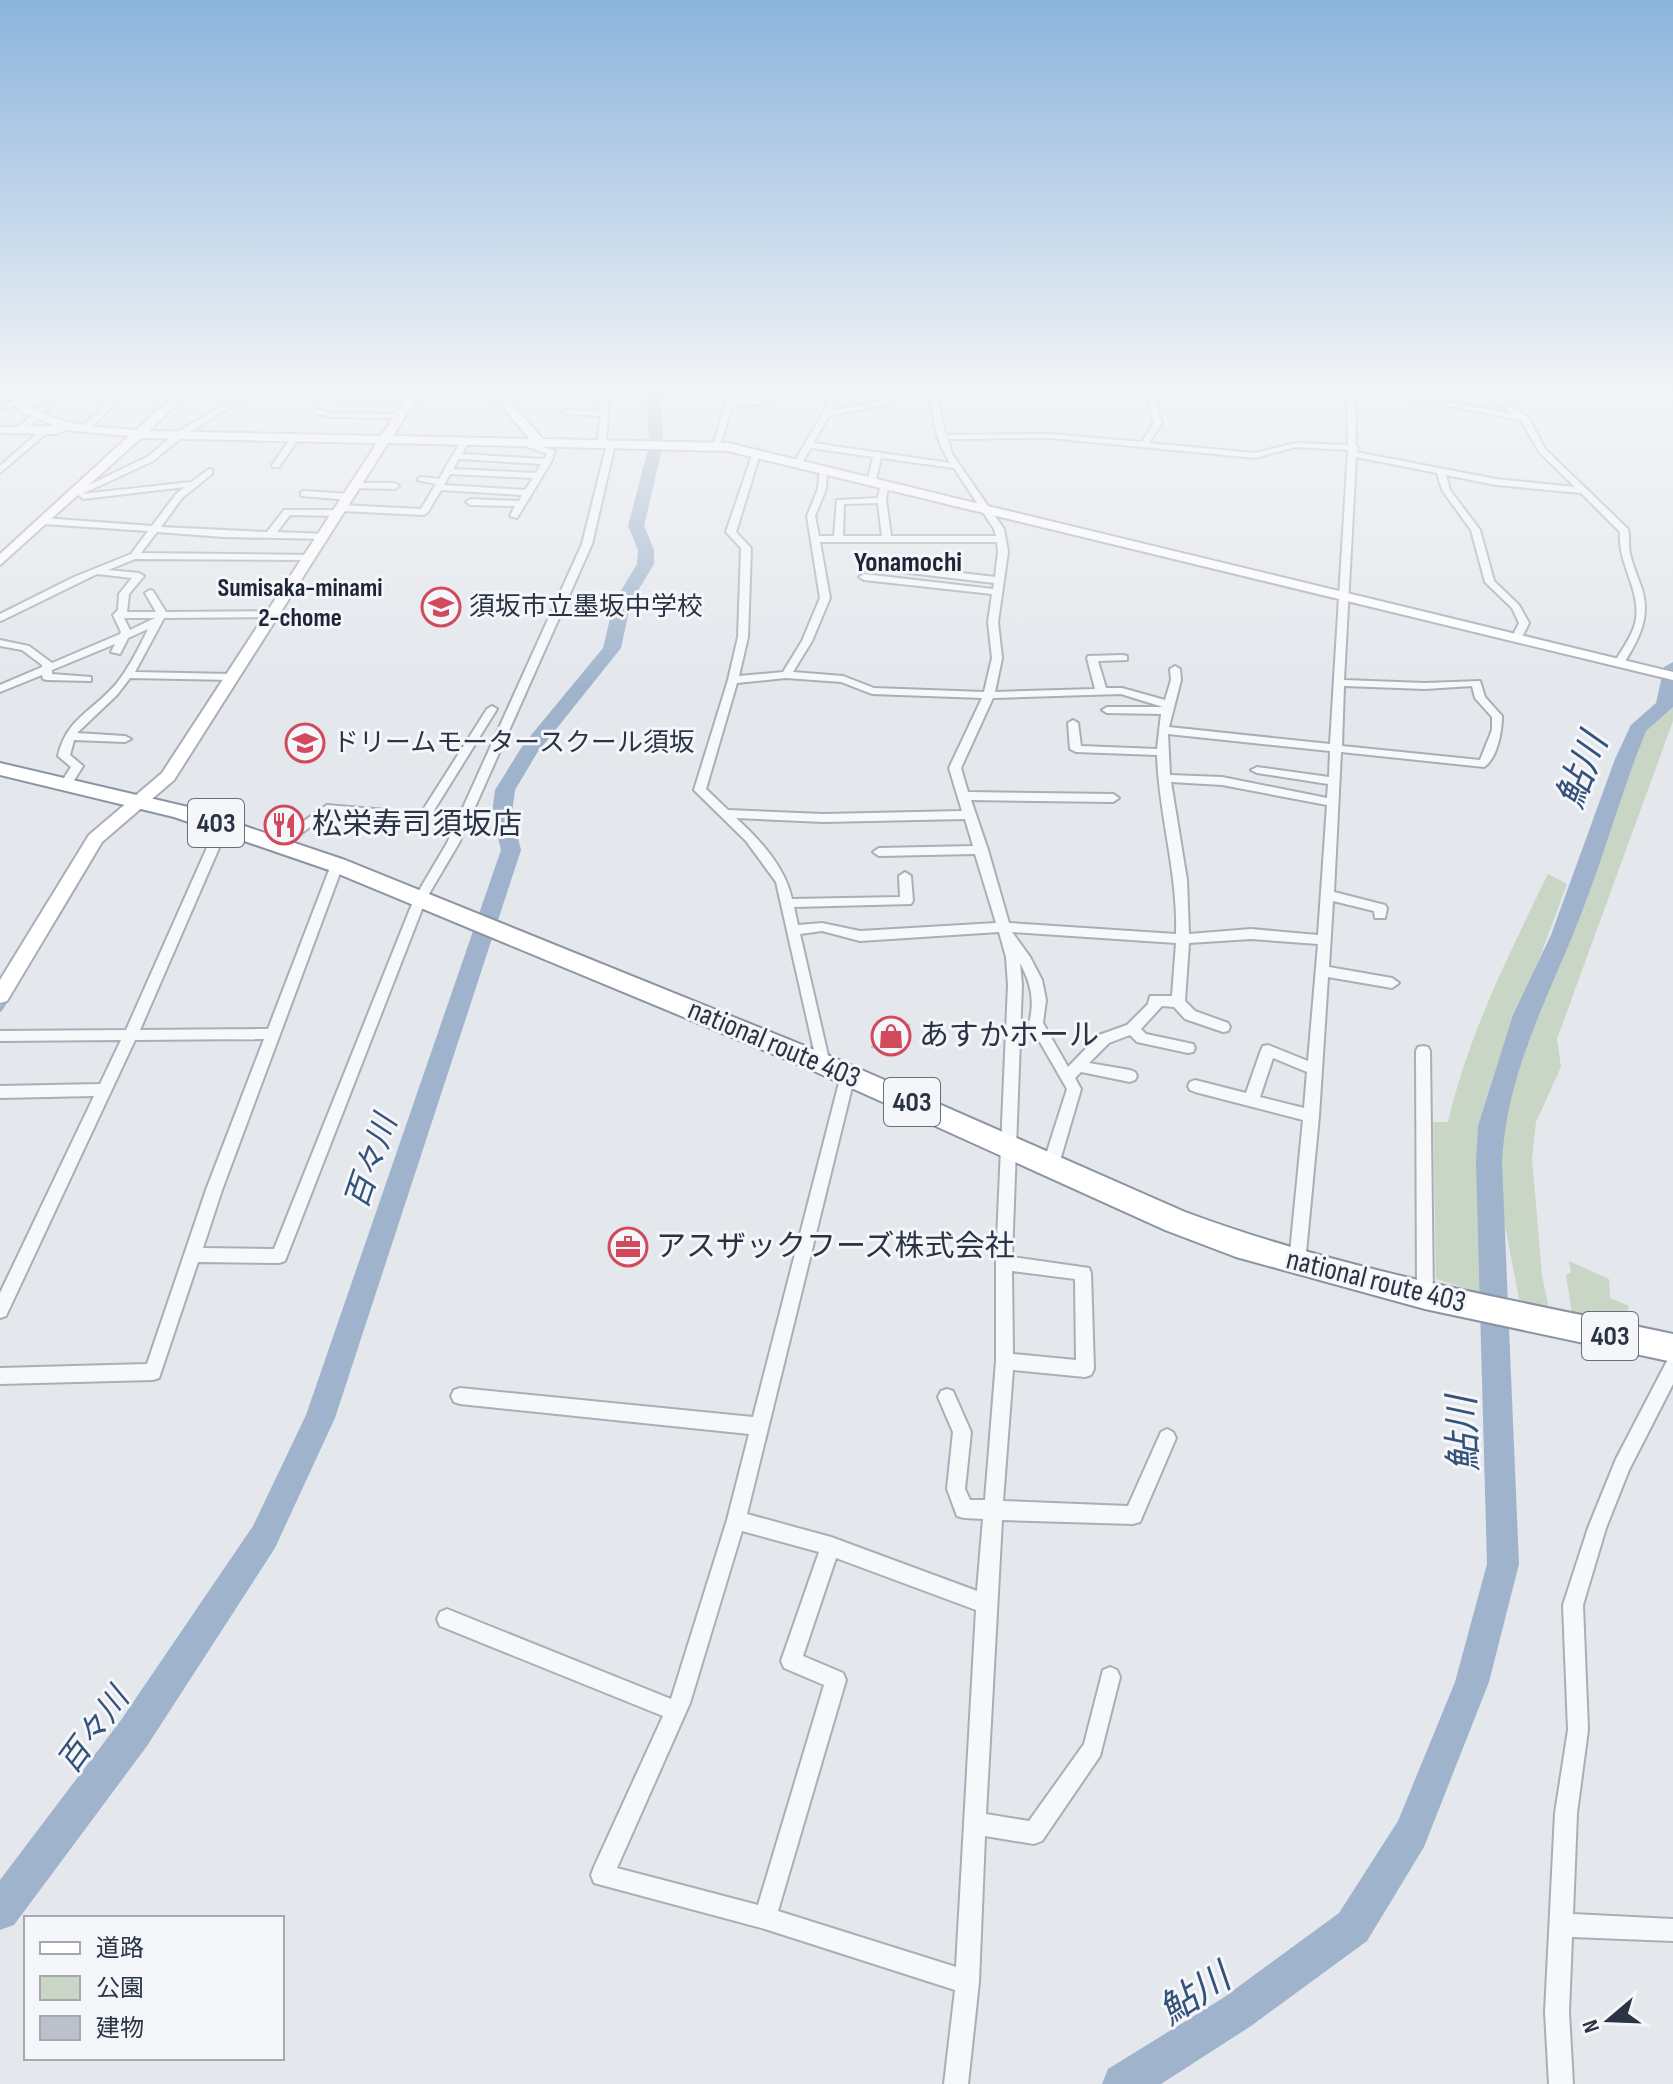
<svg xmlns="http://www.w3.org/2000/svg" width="1673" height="2084" viewBox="0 0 1673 2084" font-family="'Sofia Sans Condensed','Noto Sans JP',sans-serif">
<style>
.green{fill:#c9d6c5}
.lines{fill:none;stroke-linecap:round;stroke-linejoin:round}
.stream-far1{stroke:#9fb4cc;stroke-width:3}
.stream{stroke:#9fb4cc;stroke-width:4}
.river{fill:#9fb4cc;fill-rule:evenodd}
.building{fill:#bbc0ca}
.street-casing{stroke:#a9aeb7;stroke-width:4}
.secondary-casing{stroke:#a9aeb7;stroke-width:4}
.highway-casing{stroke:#8b94a3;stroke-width:4}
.street{fill:#f7f8fa;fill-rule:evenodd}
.secondary{fill:#fff;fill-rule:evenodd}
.highway{fill:#fff;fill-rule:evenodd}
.labels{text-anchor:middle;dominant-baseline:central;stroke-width:6;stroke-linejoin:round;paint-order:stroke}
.far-neighbourhood-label{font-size:26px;font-weight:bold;fill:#1d2536;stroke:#f4f6f9}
.far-poi-label{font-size:26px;fill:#2b3445;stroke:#f4f6f9;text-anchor:start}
.far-quarter-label{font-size:28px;font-weight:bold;fill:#1d2536;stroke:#f4f6f9}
.shield{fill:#f4f6f9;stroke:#676e7b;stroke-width:2}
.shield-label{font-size:28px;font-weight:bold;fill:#2b3445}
.poi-label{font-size:30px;fill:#2b3445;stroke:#f4f6f9;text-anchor:start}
.street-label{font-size:30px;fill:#2b3445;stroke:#f4f6f9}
.water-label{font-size:32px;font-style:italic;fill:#34527a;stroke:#f4f6f9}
.near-water-label{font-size:38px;font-style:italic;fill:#34527a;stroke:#f4f6f9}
</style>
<rect width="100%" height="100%" fill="#e4e7ec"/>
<!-- green -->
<g class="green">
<path d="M1673,702V721L1557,1039L1561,1067L1536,1122L1532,1159L1542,1275L1550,1314L1520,1304L1496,1179L1497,1131L1502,1110L1529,1023L1592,874L1644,728Z"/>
<path d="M1548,874L1567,884L1485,1105L1479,1141L1500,1299L1436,1279L1433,1122H1448C1468,1035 1509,954 1548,874Z"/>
<path d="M1569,1261L1609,1279L1610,1298L1629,1306L1624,1326L1572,1315L1566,1274L1571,1273Z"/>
</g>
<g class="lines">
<!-- stream-far1 -->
<path class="stream-far1" d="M95,854L105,837"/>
<!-- stream -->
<g class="stream">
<path d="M56,919L96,852"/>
<path d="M0,1010L8,998"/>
</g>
<!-- river -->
<g class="river">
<path d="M647,394H661L663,445L644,526L654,550V564L631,602L621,648L537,753L515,790L512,813L521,850L335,1418L275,1548L147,1746L14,1925L0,1930V1880L121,1720L253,1526L306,1415L501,850L492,813L495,790L523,745L603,648L614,602L637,564L638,550L628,526L649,445Z"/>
<path d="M1673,662V707L1646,731L1635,759C1614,818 1596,879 1572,937C1541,1011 1506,1081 1502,1162L1519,1564L1489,1682L1424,1847L1367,1941L1251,2026L1161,2084H1102L1108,2069L1223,1998L1339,1913L1398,1821L1455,1682L1487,1564L1476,1162L1478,1126L1513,1015L1551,935L1615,759L1631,725L1656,703L1664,667Z"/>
</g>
</g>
<!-- building -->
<path class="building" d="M877,1020L910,1024L904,1052L871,1048Z"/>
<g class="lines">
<defs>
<g id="street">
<path d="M49,394H57L50,407L22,433H16V429L44,404Z"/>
<path d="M117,394H125L87,432H81V428Z"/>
<path d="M242,394H251L182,437L153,461L82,494L191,482L209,469L212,470V474L182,498L161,527L267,532L284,510H339L343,513L339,516L290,515L277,532L327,534L329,536L324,539L224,537L157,532L141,553L313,555L315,557L310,560L135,559L108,570L139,573L144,576L129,594L127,612H156L145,593L150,590L153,591L166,612L274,611L279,614L274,617L164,618L135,672L232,674L237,677L232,680L130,678L117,695L77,733L125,736L131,739L125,742L74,740L70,755L83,766L70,787H62L60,784L71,767L58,756C66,719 93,711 116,684C129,668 139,648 148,629L128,638L120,654L111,652L115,644L52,670V674L91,677V681L47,680L43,679L42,675L0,692V685L42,667V665L22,650L0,646V640L29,646L52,663L120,634L121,632L113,615L118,610L119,594L132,578L97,574L3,620L0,621V614L74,577L131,554L148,531L43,524L39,521L43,518L152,526L176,494L185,487L83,499L79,495L70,499L66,496L147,457L176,433ZM124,618H155L130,630Z"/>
<path d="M309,394H317L311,398L307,396Z"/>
<path d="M600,394H608C609,410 608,427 605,444L601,446L597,444L601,416L566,414L562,412L566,410L601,411L600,400L581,397Z"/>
<path d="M728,394H736L734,399L763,401L767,403L763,405L733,404L720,445L713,447Z"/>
<path d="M834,394H842L832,411L883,400L895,394H905L888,404L829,416L813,443L950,463C937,444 932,417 931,394H939L940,412L946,435L1050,434L1142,442L1154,423L1145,394H1153L1162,423L1149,443L1255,453L1296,443L1348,445L1347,394H1355L1356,446L1358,448L1356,452L1496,479L1575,487L1539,452L1521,420L1387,394H1403L1513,414L1484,394H1493L1528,417L1545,449L1628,529C1630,537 1628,545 1630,554C1633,566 1638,578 1642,589C1651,619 1638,640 1623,665H1615L1614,663C1621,651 1631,638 1635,624C1643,592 1617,564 1620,532L1581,493L1496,485L1446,475L1450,490L1480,530L1494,581L1519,605L1529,623L1521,639H1513L1512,637L1519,623L1512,608L1485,582L1471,530L1442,490L1437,473L1356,457L1344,680L1425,683L1480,681L1485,697L1502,716C1502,732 1497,759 1484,767L1341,752L1334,892L1385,905L1387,908L1385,918H1375L1374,911L1333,901L1329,967L1392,978L1399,983L1392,988L1328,977L1319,1116L1305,1263L1303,1268L1297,1270L1291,1268L1289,1263L1303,1120L1195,1092L1190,1090L1188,1086L1190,1082L1195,1080L1246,1093L1261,1050L1263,1046L1268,1045L1308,1061L1318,944L1251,939L1189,943L1185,1001L1195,1011L1228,1023L1230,1027L1228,1031L1223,1032L1185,1019L1174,1007L1162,1006L1141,1029L1146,1034L1193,1044L1195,1048L1193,1052L1188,1053L1137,1042L1130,1035L1109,1043L1089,1063L1130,1070L1135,1072L1137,1076L1135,1080L1130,1082L1081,1072L1075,1078L1081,1089L1059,1164L1056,1168L1051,1170L1046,1168L1043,1164L1067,1089L1029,1023C1035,1001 1031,983 1020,963L1022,985L1012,1257L1089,1268L1091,1273L1094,1369L1091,1375L1085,1377L1013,1370L1003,1501L1128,1506L1161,1432L1167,1429L1173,1432L1176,1438L1140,1522L1133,1524L1002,1520L986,1814L1029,1821L1084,1744L1103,1670L1110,1667L1117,1670L1120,1677L1100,1756L1042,1841L1034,1844L985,1836L979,1982L968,2084H944L955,1990L765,1929L594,1883L591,1875L594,1867L663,1716L440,1626L437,1619L440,1612L447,1609L671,1699L727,1520L749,1434L460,1404L454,1402L451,1396L454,1390L460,1388L753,1417L841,1075L843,1071H853L855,1075L747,1514L831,1537L977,1591L983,1519L964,1518L957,1516L947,1489L953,1432L938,1397L941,1391L947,1389L953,1391L971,1432L965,1489L970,1500H985L996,1361V1263L1008,985L1006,957L999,932L860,941L822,931L800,934L830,1064L828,1068H818L776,882L746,841L694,790L728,680L738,637L741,548L726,532L753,452L760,454L736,532L751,548L748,637L739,676L783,672L802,641L820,598L807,516L818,489L820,468L827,470L826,489L815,516L819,536H834L837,500L878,498L880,486L884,483L888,486L886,500L891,536H996L994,529L954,468L881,458L875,483L871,486L867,483L873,457L811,448L800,466H794L793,464ZM1050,438L1255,458L1296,447L1348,450L1330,744L1169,727L1181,680L1180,669L1175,666L1170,669L1171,680L1165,700L1122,688H1106L1098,661L1127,660V656L1123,655L1088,656L1087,658L1095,689L995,692L1002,658L998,622L1008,552L1004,529L952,454L948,439ZM878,503L882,536H843L844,504ZM820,542H997L998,552L995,577L885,564L880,567L885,570L994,583L993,589L864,574L859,577L864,580L992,594L988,622L992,658L984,692L874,688L843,676L793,672L812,641L830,598ZM786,678L841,682L872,694L982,698L949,768L962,811L823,814L728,810L706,789L737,683ZM1344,686L1425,689L1472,686L1475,698L1492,717V730L1480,760L1342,746ZM1121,694L1163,707H1107L1102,710L1107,713L1161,714L1157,749L1081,746L1078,723L1073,720L1068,723L1070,749L1076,752L1157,755C1159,816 1178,873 1176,934L1009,923L988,850L971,800L1113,802L1119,798L1113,794L968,792L961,768L993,698ZM1168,734L1330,751L1329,777L1257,767L1251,770L1257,773L1328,784L1327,798L1222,777L1170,775ZM1171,782L1222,785L1327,805L1318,935L1251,929L1189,934L1187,880ZM736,818L823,822L965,819L973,846L879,848L873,852L879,856L975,854L996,923L860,931L822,923L798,925L794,907L911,904L913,901L911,876L905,872L899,876L900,897L792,899C785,867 760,840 736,818ZM1012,932L1176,943L1172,996H1150L1148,1004L1127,1025L1099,1035L1068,1067L1043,1023L1046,1000L1042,980L1030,957ZM1273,1058L1307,1072L1304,1108L1260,1097ZM1012,1271L1075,1279L1076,1360L1013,1354ZM742,1531L819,1552L781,1661L784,1668L824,1685L758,1905L617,1868L690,1703ZM836,1558L976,1610L956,1967L778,1911L846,1680L843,1673L803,1656Z"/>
<path d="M338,395L411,396L415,398L411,400L335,399L334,397Z"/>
<path d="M18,401H21V405L0,409V405Z"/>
<path d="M318,409L332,413L400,414L404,416L400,418L332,417L315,413V409Z"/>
<path d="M41,430L48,432L0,473V466Z"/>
<path d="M293,435L300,437L279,467H273L272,465Z"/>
<path d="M462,439L469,441L462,454L544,459L547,454L523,445L522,443L526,441L555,451L551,462L517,518L510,516L515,506L470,505L466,502L470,499L519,501L522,495L441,490L428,512L424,515L342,511L338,508L342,505L421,509L436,484L417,480L421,477L439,479ZM459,459L541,464L536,473L453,469ZM450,474L533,478L525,490L444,485Z"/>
<path d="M611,442L615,444L592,544L459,843L426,899L285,1261L279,1263L198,1262L159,1378L153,1380L0,1384V1368L147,1364L206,1190L264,1039L135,1040L6,1316L0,1318V1293L94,1096L0,1098V1086L100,1084L121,1040L0,1041V1031L126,1030L217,825L223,821L229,825L140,1030L268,1029L331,865L333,862H341L343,865L222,1190L203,1248L274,1249L414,899L447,843L582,544L607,444Z"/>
<path d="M356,483H395L399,486L395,489L353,488L352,486Z"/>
<path d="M304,491L349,494L353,497L349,500L301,496V492Z"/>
<path d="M492,706L497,709L428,820L329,813L283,847H275L273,844L275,841L327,805L421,813L487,709Z"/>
<path d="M1423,1046L1428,1047L1430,1051L1433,1295L1431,1300L1425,1302L1419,1300L1417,1295L1416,1051L1418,1047Z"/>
<path d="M1673,1359V1384L1629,1470L1606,1528L1583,1605L1588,1730L1577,1813L1573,1914L1673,1919V1941L1572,1937L1569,2012L1573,2084H1549L1545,2012L1555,1813L1568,1730L1563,1605L1588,1528L1616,1459L1667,1361Z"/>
</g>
<path id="secondary" d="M6,394H17C46,427 95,426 136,430L176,394H187L149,431L381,436L409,394H419L393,436L530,439L491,394H503L543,439L728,443L1673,672V680L728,451L388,443L174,780L102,842L7,1001L0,1003V980L89,835L162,773L377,443L141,438L0,565V554L129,436L67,430L54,434L0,433V427L56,426L20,411Z"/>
<path id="highway" d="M0,763L188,807L345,860L832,1057L1185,1212C1343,1271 1509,1299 1673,1334V1362L1425,1309L1236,1257L1165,1230L814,1071L329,870L174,817L0,775Z"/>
</defs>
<!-- street casing -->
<use href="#street" class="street-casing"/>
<!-- secondary casing -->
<use href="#secondary" class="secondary-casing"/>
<!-- highway casing -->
<use href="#highway" class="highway-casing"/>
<!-- street -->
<use href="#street" class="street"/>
<!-- secondary -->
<use href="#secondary" class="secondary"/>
<!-- highway -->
<use href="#highway" class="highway"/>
</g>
<!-- sky -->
<linearGradient id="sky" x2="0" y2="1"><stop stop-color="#8bb4dd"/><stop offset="0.57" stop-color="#f3f4f6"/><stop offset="1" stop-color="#f3f4f6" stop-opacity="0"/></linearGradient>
<rect width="1673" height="686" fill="url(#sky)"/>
<!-- icons -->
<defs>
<symbol id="school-ring" viewBox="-11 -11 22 22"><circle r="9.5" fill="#f4f6f9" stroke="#d1495b" stroke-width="1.5"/><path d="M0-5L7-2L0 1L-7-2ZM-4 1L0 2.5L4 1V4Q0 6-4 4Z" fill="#d1495b"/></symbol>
<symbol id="restaurant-ring" viewBox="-11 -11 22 22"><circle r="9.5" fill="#f4f6f9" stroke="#d1495b" stroke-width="1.5"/><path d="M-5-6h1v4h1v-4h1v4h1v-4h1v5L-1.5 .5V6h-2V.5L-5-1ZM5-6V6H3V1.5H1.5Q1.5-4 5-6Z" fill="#d1495b"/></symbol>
<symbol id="shop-ring" viewBox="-11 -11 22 22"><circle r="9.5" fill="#f4f6f9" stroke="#d1495b" stroke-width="1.5"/><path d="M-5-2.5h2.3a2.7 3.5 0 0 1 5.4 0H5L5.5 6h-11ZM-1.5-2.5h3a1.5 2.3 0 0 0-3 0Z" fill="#d1495b"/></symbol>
<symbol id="office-ring" viewBox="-11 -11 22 22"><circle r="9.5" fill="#f4f6f9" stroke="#d1495b" stroke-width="1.5"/><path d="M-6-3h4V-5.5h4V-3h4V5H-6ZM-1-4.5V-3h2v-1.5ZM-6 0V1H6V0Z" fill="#d1495b"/></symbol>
</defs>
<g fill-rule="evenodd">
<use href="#school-ring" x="419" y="585" width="44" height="44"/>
<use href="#school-ring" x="283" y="721" width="44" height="44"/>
<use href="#restaurant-ring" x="262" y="803" width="44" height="44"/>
<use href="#shop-ring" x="869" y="1014" width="44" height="44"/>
<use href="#office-ring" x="606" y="1225" width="44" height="44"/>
</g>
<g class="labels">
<!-- far-neighbourhood labels -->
<g class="far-neighbourhood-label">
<text x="300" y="588">Sumisaka-minami<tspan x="300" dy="30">2-chome</tspan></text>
</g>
<!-- far-poi labels -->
<g class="far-poi-label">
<text x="469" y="607">須坂市立墨坂中学校</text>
<text x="333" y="743">ドリームモータースクール須坂</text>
</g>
<!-- far-quarter labels -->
<g class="far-quarter-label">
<text x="908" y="562">Yonamochi</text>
</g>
<!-- shield labels -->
<g class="shield">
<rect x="188" y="799" width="56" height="48" rx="6"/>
<rect x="884" y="1078" width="56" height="48" rx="6"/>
<rect x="1582" y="1312" width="56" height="48" rx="6"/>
</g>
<g class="shield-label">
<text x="216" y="823">403</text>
<text x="912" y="1102">403</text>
<text x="1610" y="1336">403</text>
</g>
<!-- poi labels -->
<g class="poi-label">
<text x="312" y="825">松栄寿司須坂店</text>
<text x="919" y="1036">あすかホール</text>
<text x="656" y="1247">アスザックフーズ株式会社</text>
</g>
<!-- street labels -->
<g class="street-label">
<text transform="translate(774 1044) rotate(23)">national route 403</text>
<text transform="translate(1376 1281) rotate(14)">national route 403</text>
</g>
<!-- water labels -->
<g class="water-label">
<text transform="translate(372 1162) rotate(-71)">百々川</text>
<text transform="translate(94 1731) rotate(-54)">百々川</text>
</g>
<!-- near-water labels -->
<g class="near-water-label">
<text transform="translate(1583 771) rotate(-69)">鮎川</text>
<text transform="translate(1464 1434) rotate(-92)">鮎川</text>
<text transform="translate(1195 1995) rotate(-33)">鮎川</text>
</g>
</g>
<!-- legend -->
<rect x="24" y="1916" width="260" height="144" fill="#f4f6f9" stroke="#a4a8b1" stroke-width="2"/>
<rect x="40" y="1942" width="40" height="12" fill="#ffffff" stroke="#a4a8b1" stroke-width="2"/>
<text x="96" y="1956" font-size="24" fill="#2b3445">道路</text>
<rect x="40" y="1976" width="40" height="24" fill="#c9d6c5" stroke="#a4a8b1" stroke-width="2"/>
<text x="96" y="1996" font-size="24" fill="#2b3445">公園</text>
<rect x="40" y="2016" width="40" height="24" fill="#bbc0ca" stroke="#a4a8b1" stroke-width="2"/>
<text x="96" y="2036" font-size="24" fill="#2b3445">建物</text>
<!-- north arrow -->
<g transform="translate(1609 2020) rotate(251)" stroke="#f4f6f9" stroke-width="6" paint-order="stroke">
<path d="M0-6L14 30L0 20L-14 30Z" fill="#2b3445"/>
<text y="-12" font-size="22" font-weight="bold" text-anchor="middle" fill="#2b3445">N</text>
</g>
</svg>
